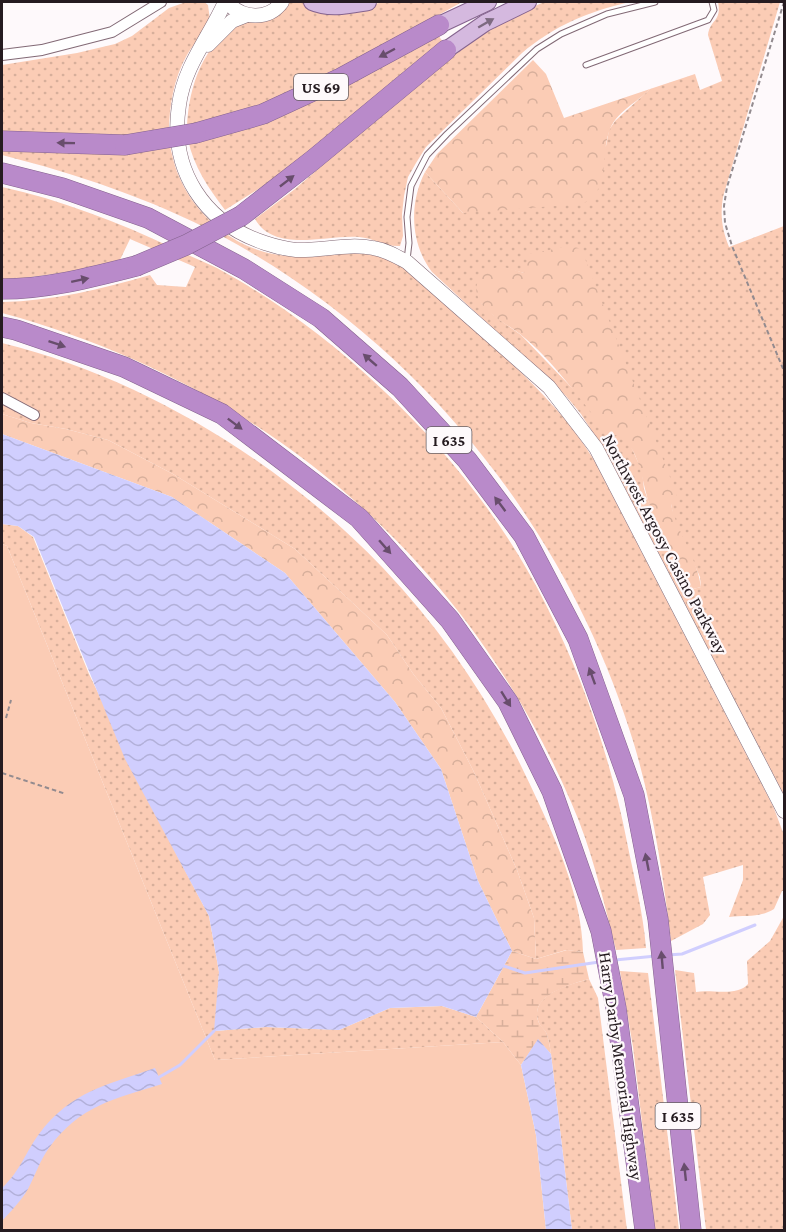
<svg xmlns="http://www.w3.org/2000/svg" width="786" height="1232" viewBox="0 0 786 1232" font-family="'Crimson Pro',serif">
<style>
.grass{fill:url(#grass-dots);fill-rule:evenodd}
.forest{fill:url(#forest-crowns)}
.wetland{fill:url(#wetland-marsh)}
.pitch{fill:#fbccb5}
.water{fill:url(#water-waves)}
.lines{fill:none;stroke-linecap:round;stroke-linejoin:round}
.stream{stroke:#d0cefe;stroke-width:3}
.service-casing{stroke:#826975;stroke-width:7}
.minor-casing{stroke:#826975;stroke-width:12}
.tertiary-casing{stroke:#826975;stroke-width:15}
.primary-casing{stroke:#85638e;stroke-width:18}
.motorway-casing{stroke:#85638e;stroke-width:21}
.path{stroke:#938b8f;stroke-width:2;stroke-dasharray:4.5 3;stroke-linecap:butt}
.service{stroke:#fff;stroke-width:5}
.minor{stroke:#fff;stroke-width:10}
.tertiary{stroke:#fff;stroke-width:14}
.primary{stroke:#d5b9df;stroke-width:16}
.motorway{stroke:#b98aca;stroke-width:20}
.motorway-bridge-casing{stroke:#85638e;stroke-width:21;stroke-linecap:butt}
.motorway-bridge{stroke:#b98aca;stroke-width:20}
.oneway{fill:#7d6a80}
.oneway2{fill:#684d6c}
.labels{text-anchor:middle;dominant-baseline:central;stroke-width:4.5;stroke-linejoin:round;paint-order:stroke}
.shield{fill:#fef9fb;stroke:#665e62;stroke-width:1.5}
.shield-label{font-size:16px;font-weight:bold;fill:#251b20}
.street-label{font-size:18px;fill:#251b20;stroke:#fef9fb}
</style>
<defs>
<pattern id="grass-dots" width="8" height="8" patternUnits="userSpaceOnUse" patternTransform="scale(1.5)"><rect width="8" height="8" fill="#fbccb5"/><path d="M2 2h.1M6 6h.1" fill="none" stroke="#d7af9b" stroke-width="1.8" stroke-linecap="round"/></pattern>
<pattern id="forest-crowns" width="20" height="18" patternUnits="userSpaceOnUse" patternTransform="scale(1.5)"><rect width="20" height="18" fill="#fbccb5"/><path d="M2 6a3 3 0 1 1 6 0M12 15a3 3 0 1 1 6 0" fill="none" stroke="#d7af9b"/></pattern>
<pattern id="wetland-marsh" width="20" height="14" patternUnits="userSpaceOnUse" patternTransform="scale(1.5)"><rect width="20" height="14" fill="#fbccb5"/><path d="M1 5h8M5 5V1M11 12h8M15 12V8" fill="none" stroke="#d7af9b"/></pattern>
<pattern id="water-waves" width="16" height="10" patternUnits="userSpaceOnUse" patternTransform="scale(1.5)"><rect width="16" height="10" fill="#d0cefe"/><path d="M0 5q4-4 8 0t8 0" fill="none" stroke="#b2b0d9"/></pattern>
</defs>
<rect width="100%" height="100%" fill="#fef9fb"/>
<!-- grass -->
<g class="grass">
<path d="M186,2H204L208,5L210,20C204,33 194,43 187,55C174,78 169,106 169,132L123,138L2,134V65L77,53L115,44L132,36L169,8Z"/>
<path d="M289,2L363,7L383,2H462L347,66L257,108L187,126C189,86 203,43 241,23C255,16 271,13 285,8Z"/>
<path d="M544,2H630C589,11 554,26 522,53L426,147L416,163L408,177L404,196L402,214L403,236L400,246C386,247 373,238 359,237C327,234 275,254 255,219L295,189L435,68L504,20Z"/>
<path d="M718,2H780L723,197C720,216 722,229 729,247L784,226V795L611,461L581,414L566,396L432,272C410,243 409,203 425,172L463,213L606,146L609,130L615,121L650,89L695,74L700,90L722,81L708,35C710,19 722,22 718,2ZM501,267L524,273L671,504L674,519L700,577L701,587L693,589L652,511L644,489L642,471L629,442L572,388L521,335L493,315L482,304L477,293Z"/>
<path d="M436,32L443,42L274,179L225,210C209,189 193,166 188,139Z"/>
<path d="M169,143C172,153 174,165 178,174C196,220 244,256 293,256C324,257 354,247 384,256C409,264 436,294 455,312C505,358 558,401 594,460L773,806L784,835V891H782L774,909C760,918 745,915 729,917L743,880V865L703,877L710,915L703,924L671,941C663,874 653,808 634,744C569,529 419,342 220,235C151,199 77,174 2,155V147Z"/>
<path d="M2,187C61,200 118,222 173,248C187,255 203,261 217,268C348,339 480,470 546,605C584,680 611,760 627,842C634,877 643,912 646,948L616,950C603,899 592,849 571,802C464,555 261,383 2,313V302C53,301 101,289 150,275L157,285L186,287L195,267L130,239L119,262L106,267L2,281Z"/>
<path d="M2,343C142,377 284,464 383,568C446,634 496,710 534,793C557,842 582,898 583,952L566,950L536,959L534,918L517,870L473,770L441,708L414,675L387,635L295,549L173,474L108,440L66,429L31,423L2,414Z"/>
<path d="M2,524L18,526L33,537L89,674L168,838L209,916L219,972L215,1031L266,1027L339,1030L390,1008L442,1006L476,1017L503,1042L215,1060L7,546L2,544Z"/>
<path d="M784,916V1230H706L675,970L694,973L696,992C711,989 737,997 748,984L747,961L770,941Z"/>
<path d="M620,971L648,973L679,1230H655L633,1047Z"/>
<path d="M589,979L598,998L627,1230H572L551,1054C550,1048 549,1041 547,1035C546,1030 541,1028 539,1023C527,995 571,984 589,979Z"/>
</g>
<!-- forest -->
<g class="forest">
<path d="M533,60L546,74L564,118L650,89C637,103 615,112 609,132C600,157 611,193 581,204L463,213L425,172L437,154Z"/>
<path d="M570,246L578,248L584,256L677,495L671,504C677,533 697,557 701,587L693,589C679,564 663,538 652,511C641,485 643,454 620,435H609C583,403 552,359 520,334C506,323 482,313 477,294C473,279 488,267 501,267C508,267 517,271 524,273L529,254Z"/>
<path d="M2,414L31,423L66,429L108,440L173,474L295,549L387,635L414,675L441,708L473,770L517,870L534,918L536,959L512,951L478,881L441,769L395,702L285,573L172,497L2,434Z"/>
</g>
<!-- wetland -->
<path class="wetland" d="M567,950L583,952L589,979C571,984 527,996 539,1023C541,1027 546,1030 547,1035C549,1041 550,1048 551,1054L538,1040L521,1065L503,1042L476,1017L512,951L536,959Z"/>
<!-- pitch -->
<path class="pitch" d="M2,544L7,546L215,1060L503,1042L521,1065L536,1135L546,1230H2Z"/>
<!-- water -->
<g class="water">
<path d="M2,434L172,497L285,573L395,702L441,769L478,881L512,951L476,1017L442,1006L390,1008L339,1030L266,1027L214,1031L219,972L209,916L125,759L34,537L18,526L2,524Z"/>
<path d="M538,1039L551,1054L572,1230H546L536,1135L521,1065Z"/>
<path d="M155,1068L162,1084C115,1099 80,1105 49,1148C40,1160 35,1176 28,1189C21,1201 11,1211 2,1221V1188C21,1170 25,1153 39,1134C71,1091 107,1085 155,1068Z"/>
</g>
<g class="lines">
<!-- stream -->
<g class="stream">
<path d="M668,955L682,954L755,925"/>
<path d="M615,960L656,956"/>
<path d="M504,966L525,973L599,962"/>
<path d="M156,1079L180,1065L214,1031"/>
</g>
<defs>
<g id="service">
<path d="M586,65L708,20L714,10L712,2"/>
<path d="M407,260L409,243L407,217L411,186L427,155L447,134L537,49L561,34L607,14L655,2"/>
</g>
<g id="minor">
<path d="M2,55L42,50L112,32L161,2"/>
<path d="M2,398L34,415"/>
</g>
<g id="tertiary">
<path d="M225,2C210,36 184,66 179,105C169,170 204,223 265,243C274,246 286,249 296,250C322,251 348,243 373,248C386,250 396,256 407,262L549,387L596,448L784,811"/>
<path d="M227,2C242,19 268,21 282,2"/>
<path d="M208,45L232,21L247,15"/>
</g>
<g id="primary">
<path d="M312,2C330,10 350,5 368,2"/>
<path d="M439,25L488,2"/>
<path d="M446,50L485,23L528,2"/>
</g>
<g id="motorway">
<path d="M196,133L263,114L341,78L439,25"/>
<path d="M2,141L125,145"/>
<path d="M2,173L62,188L148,218L244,269L321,318L400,387L467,460L524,536L578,639L634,795L658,919L691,1230"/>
<path d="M241,216L313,160L446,50"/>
<path d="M2,289C48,289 92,277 136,266"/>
<path d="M2,327L16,330L124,367L222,414L359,518L450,620L508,702L552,791L601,931L616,1008L645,1230"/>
</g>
</defs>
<!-- service casing -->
<use href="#service" class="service-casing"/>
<!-- minor casing -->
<use href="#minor" class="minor-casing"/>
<!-- tertiary casing -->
<use href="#tertiary" class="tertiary-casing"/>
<!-- primary casing -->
<use href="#primary" class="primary-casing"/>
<!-- motorway casing -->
<use href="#motorway" class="motorway-casing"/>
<!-- path -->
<g class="path">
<path d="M784,2L727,187L724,206L725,223L732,246L784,371"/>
<path d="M6,718L11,700"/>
<path d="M2,773L66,794"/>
</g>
<!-- service -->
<use href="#service" class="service"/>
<!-- minor -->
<use href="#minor" class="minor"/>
<!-- tertiary -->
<use href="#tertiary" class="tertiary"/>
<!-- primary -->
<use href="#primary" class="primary"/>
<!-- motorway -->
<use href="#motorway" class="motorway"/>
<defs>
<g id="motorway-bridge">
<path d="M125,145L196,133"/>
<path d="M136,266L186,245L241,216"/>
</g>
</defs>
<!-- motorway-bridge casing -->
<use href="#motorway-bridge" class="motorway-bridge-casing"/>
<!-- motorway-bridge -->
<use href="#motorway-bridge" class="motorway-bridge"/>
</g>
<!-- one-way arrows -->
<defs><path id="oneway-solid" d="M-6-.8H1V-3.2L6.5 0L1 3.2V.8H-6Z" transform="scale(1.5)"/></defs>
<use class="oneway" href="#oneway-solid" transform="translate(486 23) rotate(-30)"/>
<g class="oneway2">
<use href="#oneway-solid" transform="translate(387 53) rotate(152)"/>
<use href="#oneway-solid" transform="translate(66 143) rotate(-179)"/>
<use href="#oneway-solid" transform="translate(287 181) rotate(-38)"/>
<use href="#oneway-solid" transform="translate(80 280) rotate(-12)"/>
<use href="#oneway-solid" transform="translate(57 344) rotate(19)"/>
<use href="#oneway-solid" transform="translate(370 360) rotate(-139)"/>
<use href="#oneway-solid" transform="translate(235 424) rotate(37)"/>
<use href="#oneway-solid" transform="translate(500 504) rotate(-127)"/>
<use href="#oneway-solid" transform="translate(385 547) rotate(49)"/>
<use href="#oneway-solid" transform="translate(592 676) rotate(-110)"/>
<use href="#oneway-solid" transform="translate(506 699) rotate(58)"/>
<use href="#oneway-solid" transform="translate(647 862) rotate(-101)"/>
<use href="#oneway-solid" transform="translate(662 960) rotate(-95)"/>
<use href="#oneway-solid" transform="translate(685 1172) rotate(-96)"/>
</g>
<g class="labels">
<!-- shield labels -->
<g class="shield">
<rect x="294" y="74" width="54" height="26" rx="4.5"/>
<rect x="426.5" y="427" width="45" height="26" rx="4.5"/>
<rect x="655.5" y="1103" width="45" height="26" rx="4.5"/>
</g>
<g class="shield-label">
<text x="321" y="87">US 69</text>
<text x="449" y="440">I 635</text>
<text x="678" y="1116">I 635</text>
</g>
<!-- street labels -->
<g class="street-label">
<text transform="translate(665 544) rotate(62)">Northwest Argosy Casino Parkway</text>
<text transform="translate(621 1066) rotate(82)">Harry Darby Memorial Highway</text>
</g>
</g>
<!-- border -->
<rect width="786" height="1232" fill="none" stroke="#251b20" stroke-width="6"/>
</svg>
